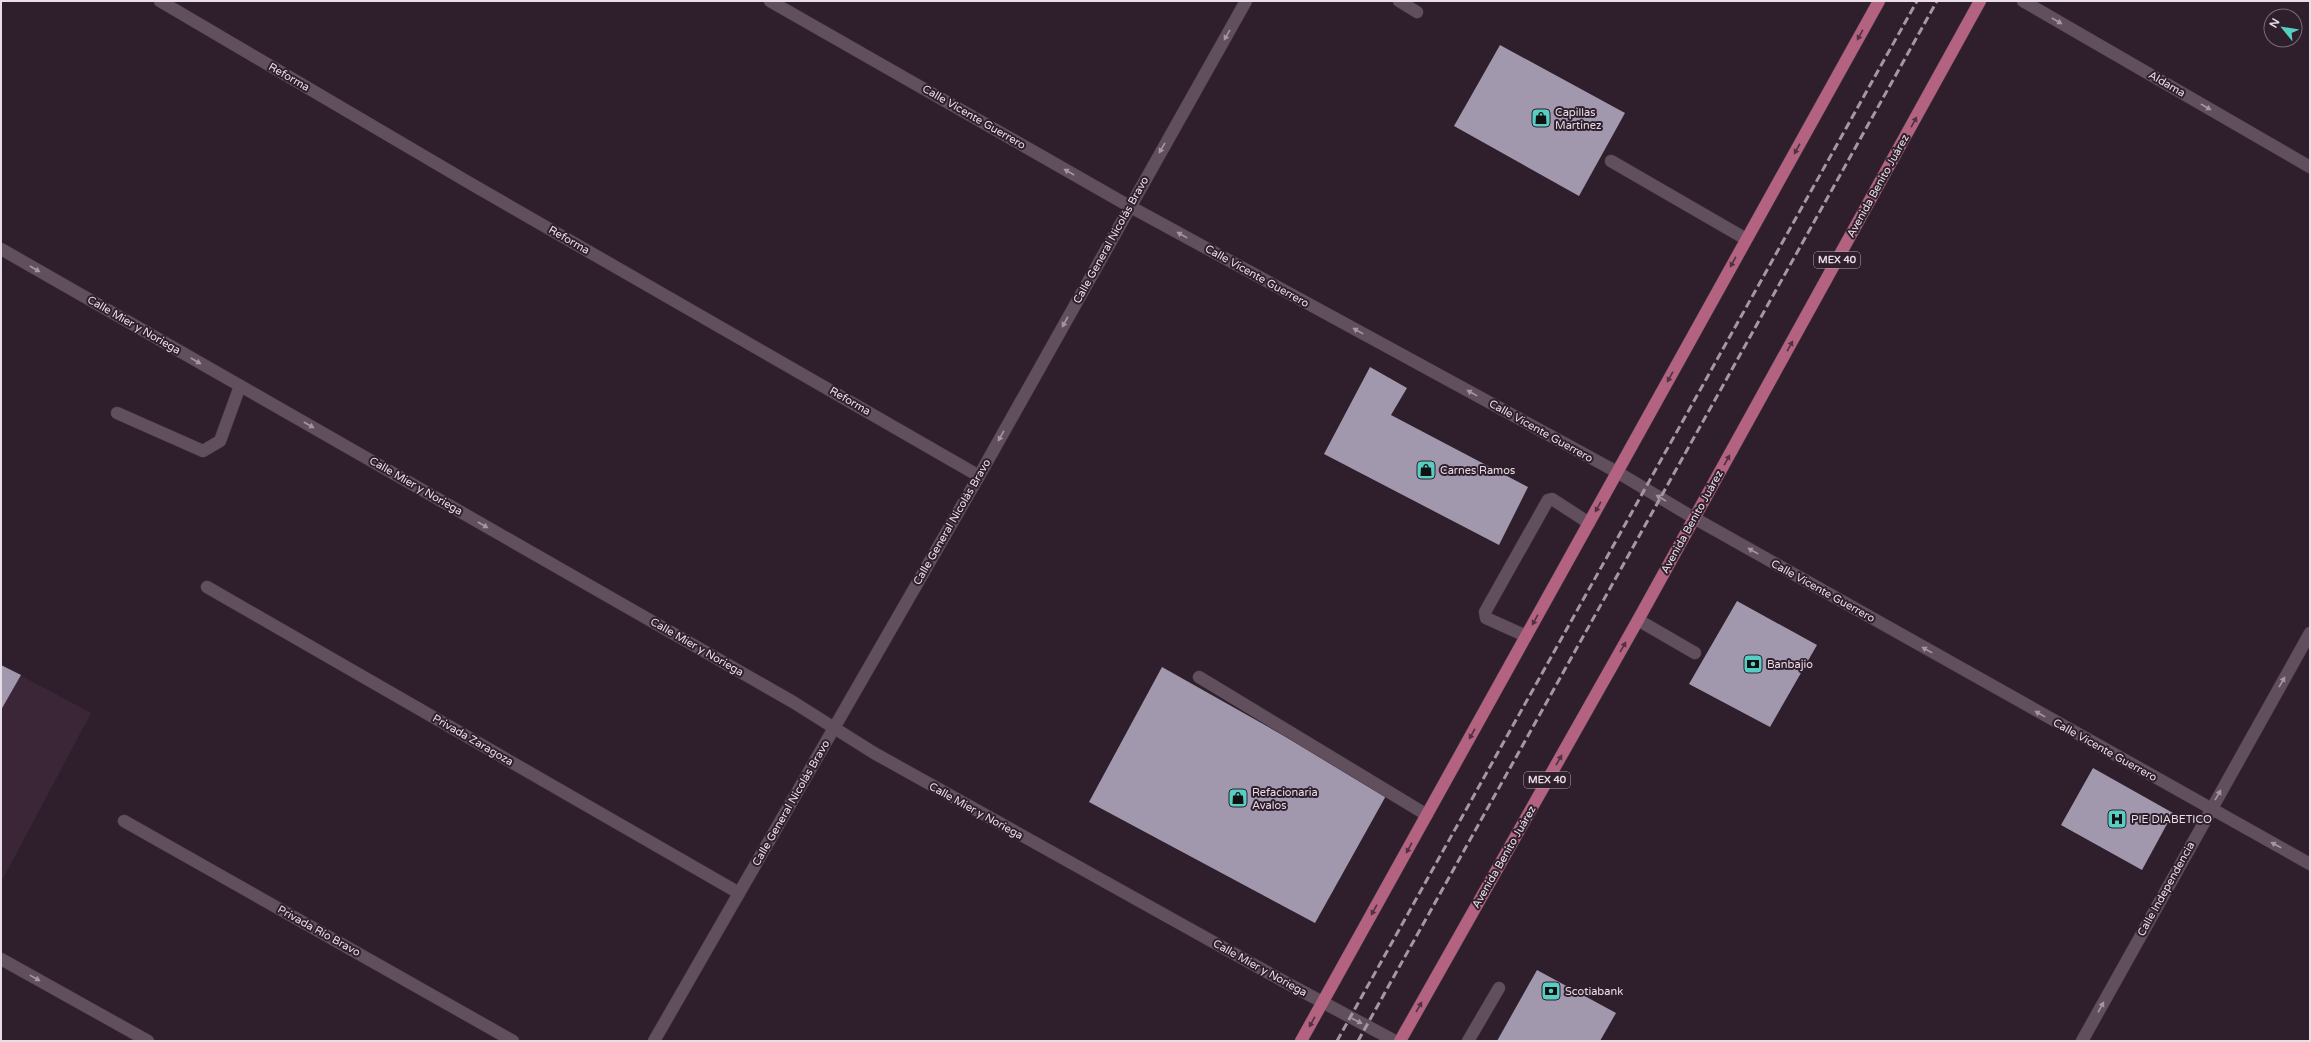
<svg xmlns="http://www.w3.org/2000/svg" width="2311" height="1042" viewBox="0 0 2311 1042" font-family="'Varela Round',sans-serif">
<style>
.built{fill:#3b2638}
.building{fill:#a198ae}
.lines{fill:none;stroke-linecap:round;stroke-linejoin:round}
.service-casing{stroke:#493b47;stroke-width:13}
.minor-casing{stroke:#493b47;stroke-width:13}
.primary-casing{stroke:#493b47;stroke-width:13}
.service{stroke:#624f5e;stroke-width:12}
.minor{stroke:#624f5e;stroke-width:12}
.primary{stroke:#b36380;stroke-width:12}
.rail{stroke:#a497a2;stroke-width:3;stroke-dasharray:8 4;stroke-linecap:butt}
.oneway{fill:#a696a2}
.oneway2{fill:#503041}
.labels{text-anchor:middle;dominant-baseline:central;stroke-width:4;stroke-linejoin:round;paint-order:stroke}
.shield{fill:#2f1f2c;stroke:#b1a5af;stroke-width:1}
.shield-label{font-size:10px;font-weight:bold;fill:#e9dee7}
.street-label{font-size:11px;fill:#e9dee7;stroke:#2f1f2c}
.poi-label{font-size:11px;fill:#e9dee7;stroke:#2f1f2c;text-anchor:start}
</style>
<rect width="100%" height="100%" fill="#2f1f2c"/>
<!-- built -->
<path class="built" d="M1,665L91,713L1,882Z"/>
<!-- building -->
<g class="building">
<path d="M1500,45L1625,113L1579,196L1454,126Z"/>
<path d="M1370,367L1407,388L1391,415L1528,487L1499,545L1324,454Z"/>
<path d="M1737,601L1817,645L1770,727L1689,684Z"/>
<path d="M1,665L21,675L1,710Z"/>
<path d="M1162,667L1387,794L1315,923L1089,802Z"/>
<path d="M2093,768L2173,813L2142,870L2061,825Z"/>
<path d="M1537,970L1616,1013L1600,1041H1497Z"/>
</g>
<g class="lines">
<defs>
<g id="service">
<path d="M1399,1L1417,12"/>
<path d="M1611,161L1746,239"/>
<path d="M117,413L203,451L220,441L240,386"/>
<path d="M1638,620L1695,653"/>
<path d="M1526,636L1486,618L1485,612L1548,500L1552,499L1589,523"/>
<path d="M1199,677L1427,815"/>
<path d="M1468,1041L1499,988"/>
</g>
<g id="minor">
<path d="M160,1L473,185L979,476"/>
<path d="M770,1L1129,206L1617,472L1694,518L2310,864"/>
<path d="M2023,1L2310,167"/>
<path d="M1,249L793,702L874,753L1285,982L1395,1041"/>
<path d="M207,587L739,893"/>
<path d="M124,821L513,1041"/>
<path d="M1,959L148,1041"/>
<path d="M654,1041L979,476L1246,1"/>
<path d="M2082,1041L2310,633"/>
</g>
<g id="primary">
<path d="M1301,1041L1879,1"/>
<path d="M1400,1041L1638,620L1980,1"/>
</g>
</defs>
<!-- service casing -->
<use href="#service" class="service-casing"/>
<!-- minor casing -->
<use href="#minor" class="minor-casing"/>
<!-- primary casing -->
<use href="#primary" class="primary-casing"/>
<!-- service -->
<use href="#service" class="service"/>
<!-- minor -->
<use href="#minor" class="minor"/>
<!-- primary -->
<use href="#primary" class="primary"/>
<!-- rail -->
<g class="rail">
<path d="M1337,1041L1917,1"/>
<path d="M1358,1041L1937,1"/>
</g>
</g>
<!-- one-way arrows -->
<defs><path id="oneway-solid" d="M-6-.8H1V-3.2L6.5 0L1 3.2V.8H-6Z"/></defs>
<g class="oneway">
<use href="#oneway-solid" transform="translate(2057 21) rotate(30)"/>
<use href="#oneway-solid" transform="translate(1227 35) rotate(120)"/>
<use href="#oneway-solid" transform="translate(2206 107) rotate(30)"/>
<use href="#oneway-solid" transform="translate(1162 148) rotate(120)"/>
<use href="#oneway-solid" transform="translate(1069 172) rotate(-150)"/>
<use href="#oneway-solid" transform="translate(1182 235) rotate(-151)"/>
<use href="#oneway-solid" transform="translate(35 269) rotate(30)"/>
<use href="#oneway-solid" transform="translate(1065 322) rotate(119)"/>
<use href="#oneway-solid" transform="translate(1358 331) rotate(-151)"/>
<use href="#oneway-solid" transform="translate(196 361) rotate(30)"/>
<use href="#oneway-solid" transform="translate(1472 393) rotate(-151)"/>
<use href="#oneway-solid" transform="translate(309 425) rotate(30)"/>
<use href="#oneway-solid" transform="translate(1001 436) rotate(119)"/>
<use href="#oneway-solid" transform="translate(1661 498) rotate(-149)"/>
<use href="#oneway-solid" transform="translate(483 525) rotate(30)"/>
<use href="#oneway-solid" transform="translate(1753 551) rotate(-151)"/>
<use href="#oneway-solid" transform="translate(1927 650) rotate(-151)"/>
<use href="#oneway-solid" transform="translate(2282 682) rotate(-60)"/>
<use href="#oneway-solid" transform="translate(2040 714) rotate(-151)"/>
<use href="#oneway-solid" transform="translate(2218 795) rotate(-60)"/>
<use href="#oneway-solid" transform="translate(2276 845) rotate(-152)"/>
<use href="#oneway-solid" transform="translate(35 978) rotate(29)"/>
<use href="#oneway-solid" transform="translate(2101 1007) rotate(-61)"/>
<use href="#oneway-solid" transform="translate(1357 1021) rotate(28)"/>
</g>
<g class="oneway2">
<use href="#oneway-solid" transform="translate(1860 35) rotate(119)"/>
<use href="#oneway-solid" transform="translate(1914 122) rotate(-61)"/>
<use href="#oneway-solid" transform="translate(1797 149) rotate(119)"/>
<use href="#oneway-solid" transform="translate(1733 262) rotate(119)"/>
<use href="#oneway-solid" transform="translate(1790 346) rotate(-61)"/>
<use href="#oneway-solid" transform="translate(1670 377) rotate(119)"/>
<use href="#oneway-solid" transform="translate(1727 460) rotate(-61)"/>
<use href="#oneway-solid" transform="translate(1598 507) rotate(119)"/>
<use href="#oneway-solid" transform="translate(1535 620) rotate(119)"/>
<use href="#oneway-solid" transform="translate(1623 647) rotate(-60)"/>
<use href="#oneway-solid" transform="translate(1472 734) rotate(119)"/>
<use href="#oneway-solid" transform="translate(1559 760) rotate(-60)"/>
<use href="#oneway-solid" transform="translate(1409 848) rotate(119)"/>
<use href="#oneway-solid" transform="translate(1374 910) rotate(119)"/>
<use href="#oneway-solid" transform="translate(1419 1007) rotate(-60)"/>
<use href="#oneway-solid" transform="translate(1312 1022) rotate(119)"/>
</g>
<!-- icons -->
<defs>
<symbol id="shop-square" viewBox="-11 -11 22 22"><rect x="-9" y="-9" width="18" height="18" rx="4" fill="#56cec4" stroke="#2f1f2c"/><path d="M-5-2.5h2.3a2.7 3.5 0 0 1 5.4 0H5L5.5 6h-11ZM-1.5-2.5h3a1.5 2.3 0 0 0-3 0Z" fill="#111"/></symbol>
<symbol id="bank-square" viewBox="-11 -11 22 22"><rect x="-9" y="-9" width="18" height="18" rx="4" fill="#56cec4" stroke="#2f1f2c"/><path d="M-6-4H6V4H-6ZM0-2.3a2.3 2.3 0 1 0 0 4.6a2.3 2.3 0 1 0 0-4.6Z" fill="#111"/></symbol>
<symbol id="hospital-square" viewBox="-11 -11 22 22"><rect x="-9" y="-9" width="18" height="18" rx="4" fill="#56cec4" stroke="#2f1f2c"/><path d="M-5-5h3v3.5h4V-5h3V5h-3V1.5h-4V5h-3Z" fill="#111"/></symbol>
</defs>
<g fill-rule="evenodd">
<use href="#shop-square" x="1530" y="107" width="22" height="22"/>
<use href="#shop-square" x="1415" y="459" width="22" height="22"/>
<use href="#bank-square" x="1742" y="653" width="22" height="22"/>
<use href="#shop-square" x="1227" y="787" width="22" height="22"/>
<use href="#hospital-square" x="2106" y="808" width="22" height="22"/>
<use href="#bank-square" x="1540" y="980" width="22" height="22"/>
</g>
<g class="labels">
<!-- shield labels -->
<g class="shield">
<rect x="1814" y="252" width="46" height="16" rx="3"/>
<rect x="1524" y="772" width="46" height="16" rx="3"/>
</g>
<g class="shield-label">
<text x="1837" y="260">MEX 40</text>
<text x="1547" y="780">MEX 40</text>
</g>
<!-- street labels -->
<g class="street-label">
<text transform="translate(289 77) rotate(30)">Reforma</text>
<text transform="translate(2167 84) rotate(30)">Aldama</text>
<text transform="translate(974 117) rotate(30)">Calle Vicente Guerrero</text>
<text transform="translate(1878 186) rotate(-61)">Avenida Benito Juárez</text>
<text transform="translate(569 240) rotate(30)">Reforma</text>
<text transform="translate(1111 240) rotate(-61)">Calle General Nicolás Bravo</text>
<text transform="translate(1257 276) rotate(29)">Calle Vicente Guerrero</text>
<text transform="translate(134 325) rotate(30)">Calle Mier y Noriega</text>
<text transform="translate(850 401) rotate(30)">Reforma</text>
<text transform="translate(1541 431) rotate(29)">Calle Vicente Guerrero</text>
<text transform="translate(416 486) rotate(30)">Calle Mier y Noriega</text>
<text transform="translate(952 522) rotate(-60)">Calle General Nicolás Bravo</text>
<text transform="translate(1692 522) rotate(-61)">Avenida Benito Juárez</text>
<text transform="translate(1823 591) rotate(29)">Calle Vicente Guerrero</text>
<text transform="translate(697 647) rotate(30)">Calle Mier y Noriega</text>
<text transform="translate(473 740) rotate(30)">Privada Zaragoza</text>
<text transform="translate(2105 750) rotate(29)">Calle Vicente Guerrero</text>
<text transform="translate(791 803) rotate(-60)">Calle General Nicolás Bravo</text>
<text transform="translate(976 811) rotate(29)">Calle Mier y Noriega</text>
<text transform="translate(1504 857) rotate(-60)">Avenida Benito Juárez</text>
<text transform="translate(2166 889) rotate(-61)">Calle Independencia</text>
<text transform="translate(319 931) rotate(29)">Privada Río Bravo</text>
<text transform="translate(1260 968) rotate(29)">Calle Mier y Noriega</text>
</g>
<!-- poi labels -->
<g class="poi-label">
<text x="1555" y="112">Capillas<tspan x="1555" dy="13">Martinez</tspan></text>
<text x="1440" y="470">Carnes Ramos</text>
<text x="1767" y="664">Banbajio</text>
<text x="1252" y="792">Refacionaria<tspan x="1252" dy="13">Avalos</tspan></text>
<text x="2131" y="819">PIE DIABETICO</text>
<text x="1565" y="991">Scotiabank</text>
</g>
</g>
<!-- border -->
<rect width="2311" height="1042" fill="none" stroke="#e9dee7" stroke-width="4"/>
<!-- north arrow -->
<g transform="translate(2283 28) rotate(300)"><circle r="19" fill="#2f1f2c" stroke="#796b77"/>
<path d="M0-3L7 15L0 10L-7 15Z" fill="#56cec4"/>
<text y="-6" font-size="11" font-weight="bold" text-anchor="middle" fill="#e9dee7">N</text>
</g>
</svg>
